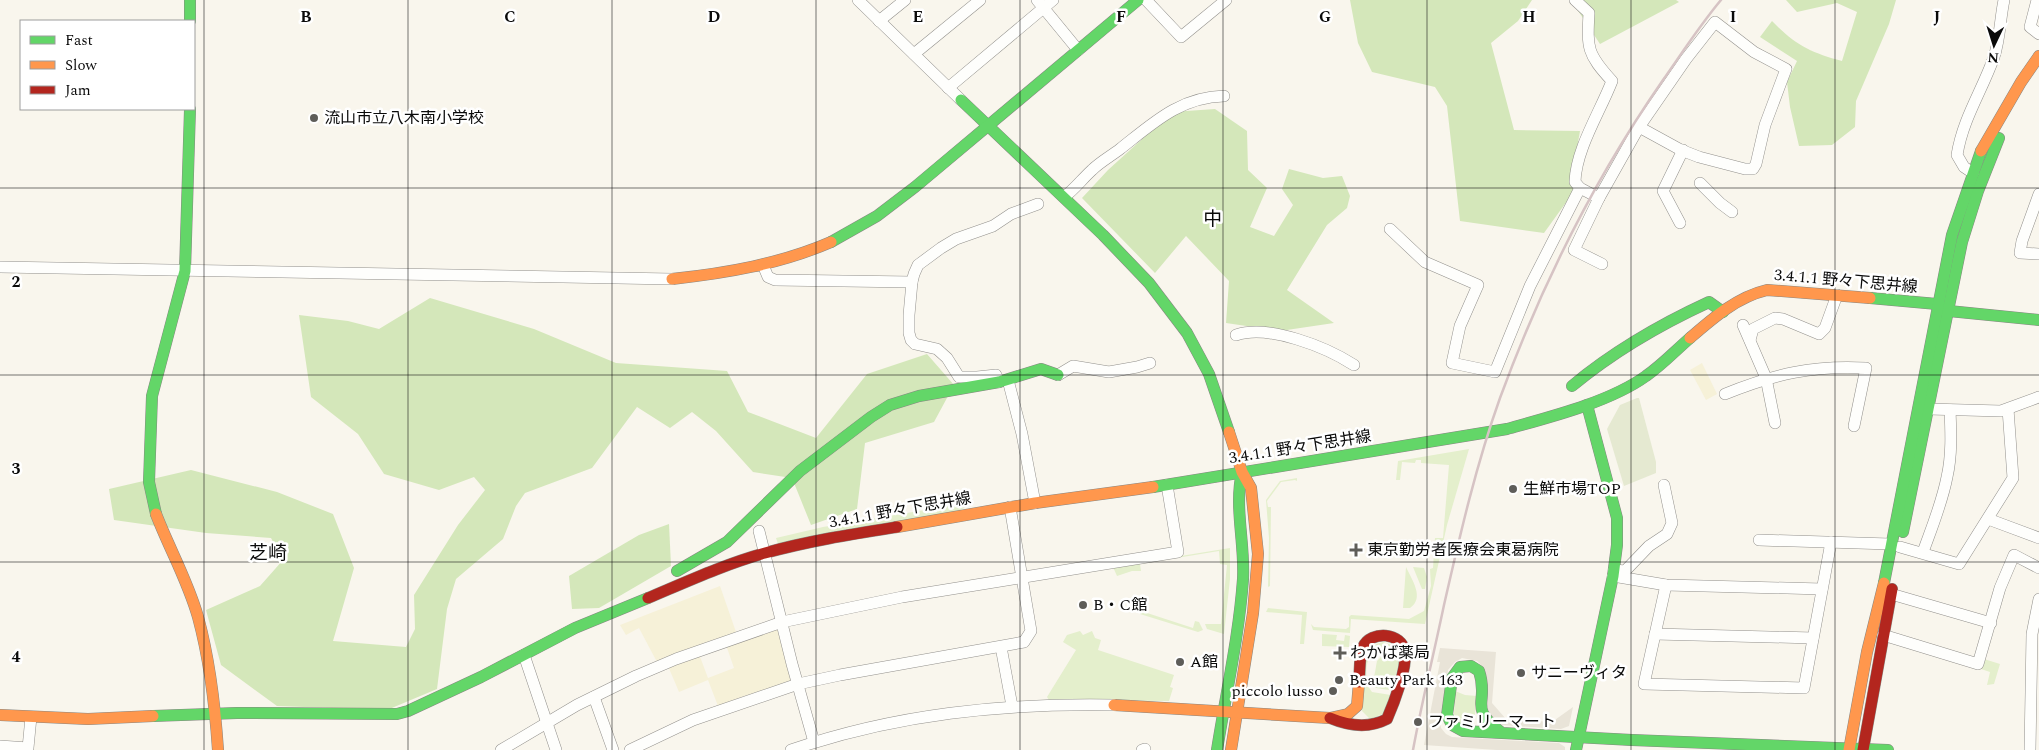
<svg xmlns="http://www.w3.org/2000/svg" width="2039" height="750" viewBox="0 0 2039 750" font-family="Spectral,'Noto Sans JP',serif">
<style>
.farmland{fill:#f6f1d8}
.green{fill:#e4efcc}
.forest{fill:#d4e7ba}
.cemetery{fill:#e5e9d1}
.plaza{fill:#e9e4d8}
.lines{fill:none;stroke-linecap:round;stroke-linejoin:round}
.street-casing{stroke:#92908c;stroke-width:12}
.fast-casing{stroke:#888783;stroke-width:12}
.slow-casing{stroke:#888783;stroke-width:12}
.jam-casing{stroke:#888783;stroke-width:12}
.street{stroke:#fefefc;stroke-width:11}
.fast{stroke:#63d668;stroke-width:11}
.slow{stroke:#ff974d;stroke-width:11}
.jam{stroke:#b3261e;stroke-width:11}
.rail{stroke:#d6c3c4;stroke-width:2.5}
.grid{fill:none;stroke:#0a0a0a;stroke-width:1;stroke-opacity:0.55}
.poi-dot{fill:#5e5d59;stroke:#fff;stroke-width:2}
.labels{text-anchor:middle;dominant-baseline:central;stroke-width:5;stroke-linejoin:round;paint-order:stroke}
.poi-label{font-size:16px;fill:#0a0a0a;stroke:#fff;text-anchor:start}
.street-label{font-size:16px;fill:#0a0a0a;stroke:#fff}
.quarter-label{font-size:19px;fill:#0a0a0a;stroke:#fff}
.grid-label{font-size:16px;text-anchor:middle;font-weight:bold;fill:#0a0a0a;stroke:#fff;stroke-width:5;stroke-linejoin:round;paint-order:stroke}
</style>
<rect width="100%" height="100%" fill="#f9f6ed"/>
<!-- farmland -->
<g class="farmland">
<path d="M1702,363L1717,394L1706,400L1690,370Z"/>
<path d="M720,586L736,632L657,662L639,628L626,635L620,625Z"/>
<path d="M777,629L781,631L792,683L744,696L718,706L708,680L679,692L668,666L699,654L708,678L734,668L726,645Z"/>
</g>
<!-- green -->
<g class="green">
<path d="M1469,449L1447,525L1425,624L1351,619L1350,633L1313,630L1311,624L1314,627L1346,629L1349,627V617L1351,615L1409,619L1424,611L1431,586L1430,569L1433,568L1435,538H1443L1449,465L1421,463V460H1416L1415,463L1402,462L1400,480H1396L1398,461Z"/>
<path d="M1297,478V481L1295,480L1281,482L1267,501L1268,507H1271L1270,586L1268,587L1269,538L1266,500L1280,481Z"/>
<path d="M967,503L968,506L958,511L778,544L776,538L823,527Z"/>
<path d="M1230,548V579L1224,634L1207,629L1205,624H1221L1227,565L1220,564L1219,551L1140,564L1141,571H1132L1117,576L1113,567Z"/>
<path d="M1406,567C1412,580 1425,598 1410,608H1403Z"/>
<path d="M1413,567L1424,568L1427,577L1425,589H1422Z"/>
<path d="M1268,608L1307,612L1304,644H1300L1302,615L1266,612Z"/>
<path d="M1141,611L1193,628L1195,621L1199,622L1203,630L1198,632L1140,614Z"/>
<path d="M1080,631L1083,635L1092,631L1095,638L1101,640L1098,650L1174,675L1170,687L1173,688L1169,701L1049,700L1047,697L1076,650L1063,642L1067,635Z"/>
<path d="M1322,634L1337,635L1336,640L1344,641L1345,635L1350,636L1349,647L1322,646Z"/>
<path d="M1383,642L1392,645L1396,649C1389,650 1381,647 1375,650C1364,657 1364,683 1372,692L1391,695L1383,714L1370,719L1362,711L1366,654L1373,645Z"/>
<path d="M1381,657L1396,659L1400,661L1392,688L1389,690L1376,688L1373,683L1377,661Z"/>
<path d="M1984,659L2000,664L1994,684L1987,685L1990,672L1981,669Z"/>
<path d="M1455,691L1465,695L1477,696L1475,714L1469,727L1458,723L1454,714Z"/>
</g>
<!-- forest -->
<g class="forest">
<path d="M1350,0H1532L1518,21L1491,43L1514,130L1580,131L1571,182L1575,190L1544,233L1460,221L1447,106L1435,87L1372,72L1358,43Z"/>
<path d="M1571,0H1676L1679,2L1600,44Z"/>
<path d="M1786,0H1896L1889,24L1856,101L1855,127L1832,145L1799,146L1790,107L1787,82L1797,61L1760,37L1772,21C1794,44 1811,53 1842,61L1857,12L1837,3L1797,12Z"/>
<path d="M1215,109L1247,131L1248,170L1267,188L1250,227L1274,236L1293,205L1282,189L1289,169L1323,178L1342,176L1350,196L1347,208L1327,225L1287,290L1334,323L1280,331L1226,323L1229,281L1186,236L1155,273L1082,198L1108,170L1172,112Z"/>
<path d="M430,298L534,329L616,363L727,371L748,412L816,438L867,374L927,354L954,385L934,422L865,443L857,509L811,525L792,478L753,472L716,431L692,412L670,428L637,407L592,468L525,493L516,506L503,539L456,579L447,609L437,689L387,710L277,706L221,665L206,610L260,586L283,560L271,538L206,533L114,520L109,489L191,470L277,492L333,514L354,568L333,641L406,647L415,629L414,595L458,525L485,490L474,477L439,490L384,474L358,434L311,397L299,315L348,321L379,329Z"/>
<path d="M669,524L671,566L599,608L572,609L569,576L639,535Z"/>
</g>
<!-- cemetery -->
<path class="cemetery" d="M1637,398H1639L1656,462V473L1624,486L1607,429L1620,405Z"/>
<!-- plaza -->
<path class="plaza" d="M1440,648L1496,652L1492,703L1506,719L1552,722L1573,707L1569,726L1561,729L1502,725L1488,714L1485,669L1477,661L1462,658L1455,662L1448,670L1440,722L1441,728L1446,734L1452,737L1559,743L1565,747V750H1497L1424,745L1440,662H1437Z"/>
<g class="lines">
<defs>
<g id="street">
<path d="M858,0L961,100"/>
<path d="M1037,0L1078,50"/>
<path d="M1146,0L1181,37L1226,0"/>
<path d="M1575,0L1589,13C1587,48 1587,54 1612,81C1600,112 1576,149 1575,182L1580,188L1599,198L1639,127L1681,150L1699,157L1745,169H1753L1756,164L1765,125L1786,69L1754,52L1715,22L1686,59L1639,127"/>
<path d="M2037,0L2030,27L2039,34"/>
<path d="M879,21L905,0"/>
<path d="M914,54L980,0"/>
<path d="M948,88L1053,0"/>
<path d="M1973,173L1964,167L1957,155C1963,118 1982,91 1994,57C2000,39 2000,19 2004,0"/>
<path d="M1700,183L1720,203L1732,212"/>
<path d="M2039,194L2022,241L2020,253L2039,254"/>
<path d="M1064,197C1075,189 1082,179 1092,170C1100,162 1111,156 1120,149C1153,123 1180,97 1224,96"/>
<path d="M1599,198L1574,250L1602,264"/>
<path d="M1680,223L1663,191L1683,150"/>
<path d="M1390,229L1425,262L1478,285L1460,326L1452,363L1495,372L1530,286L1580,188"/>
<path d="M763,265L768,277L775,280L912,282"/>
<path d="M0,267L672,279"/>
<path d="M1743,325L1766,378L1775,423"/>
<path d="M1236,335C1269,324 1326,347 1354,365"/>
<path d="M1750,340L1753,329L1775,318L1783,319L1819,334L1825,328L1837,295"/>
<path d="M1058,375L1073,366L1109,372L1137,367L1150,363"/>
<path d="M1008,380L1022,434L1035,503"/>
<path d="M999,382L996,375L977,377H959L947,358L937,349L915,344L911,340L909,333V315L912,282L914,274L918,265L941,248L956,239L993,226L1011,214L1038,204"/>
<path d="M1725,394C1774,374 1814,365 1866,368L1854,426"/>
<path d="M1929,409L2001,411L2039,397"/>
<path d="M1988,519L2039,538"/>
<path d="M759,531L792,664L814,742"/>
<path d="M1759,540L1890,544"/>
<path d="M1900,547L1959,564L2013,478L2008,409"/>
<path d="M1923,552C1932,527 1942,503 1947,477C1952,455 1951,432 1950,410"/>
<path d="M1614,570L1625,571L1649,546L1667,534L1672,523L1664,485"/>
<path d="M1613,576L1666,585L1822,589"/>
<path d="M1666,585L1644,684L1804,688L1831,542"/>
<path d="M1891,594L1991,623"/>
<path d="M1655,634L1813,638"/>
<path d="M1883,635L1978,664L2000,588L2014,555L2039,568"/>
<path d="M1001,647L1012,706"/>
<path d="M524,655L556,750"/>
<path d="M594,697L613,750"/>
<path d="M0,746L28,748L31,717"/>
<path d="M501,750L577,705L636,676L676,659L782,622L902,597L1178,552L1167,485"/>
<path d="M630,750L693,720L798,684L840,675L1024,642L1031,631L1010,507"/>
<path d="M791,750C896,714 1003,703 1114,705"/>
<path d="M1142,750L1145,749"/>
<path d="M2030,750L2032,634L2039,599"/>
</g>
<g id="fast">
<path d="M190,0V21"/>
<path d="M961,100L1103,235L1149,283L1187,333L1209,374L1229,432"/>
<path d="M831,242L877,216L915,187L1138,0"/>
<path d="M1870,298L1937,304L1949,311L2039,320"/>
<path d="M1572,386C1614,351 1659,325 1709,302L1723,312"/>
<path d="M1153,487L1507,429C1550,417 1610,402 1646,376C1662,365 1676,350 1690,338"/>
<path d="M156,514L149,482L152,396L185,271L190,109"/>
<path d="M1903,532L1962,242L1978,191L1999,138"/>
<path d="M677,571L727,542L800,471L871,417L890,405L919,396L999,382L1041,369L1058,375"/>
<path d="M1884,583L1952,235L1981,151"/>
<path d="M153,716L237,713L397,714L408,711L481,677L575,628L648,598"/>
<path d="M1502,733C1466,706 1490,704 1479,671L1471,666L1460,667L1452,678L1447,715L1452,725L1463,731L1632,740L1888,750"/>
<path d="M1217,750C1226,693 1239,636 1243,579C1245,543 1234,507 1242,472"/>
<path d="M1576,750L1613,576L1617,545V518L1587,405"/>
</g>
<g id="slow">
<path d="M1981,151L2021,82L2039,56"/>
<path d="M672,279C727,273 780,264 831,242"/>
<path d="M1690,338C1713,318 1737,297 1767,290L1870,298"/>
<path d="M1229,432L1242,472L1251,488L1258,554L1253,613L1231,750"/>
<path d="M156,514C169,548 188,581 198,617C210,661 215,705 218,750"/>
<path d="M897,527L1035,503L1153,487"/>
<path d="M1114,705L1330,718L1348,714L1357,706L1359,682"/>
<path d="M0,715L88,719L153,716"/>
<path d="M1849,750L1867,652L1884,583"/>
</g>
<g id="jam">
<path d="M648,598C686,582 725,564 765,553C808,541 853,534 897,527"/>
<path d="M1330,718C1349,726 1368,729 1387,719C1394,703 1407,669 1405,652C1402,632 1371,630 1363,647C1359,656 1360,671 1359,682"/>
<path d="M1863,750L1892,589"/>
</g>
</defs>
<!-- street casing -->
<use href="#street" class="street-casing"/>
<!-- fast casing -->
<use href="#fast" class="fast-casing"/>
<!-- slow casing -->
<use href="#slow" class="slow-casing"/>
<!-- jam casing -->
<use href="#jam" class="jam-casing"/>
<!-- street -->
<use href="#street" class="street"/>
<!-- fast -->
<use href="#fast" class="fast"/>
<!-- slow -->
<use href="#slow" class="slow"/>
<!-- jam -->
<use href="#jam" class="jam"/>
<!-- rail -->
<path class="rail" d="M1413,750C1422,701 1434,653 1444,605C1460,535 1476,465 1500,398C1541,286 1595,178 1663,80C1682,53 1700,25 1721,0"/>
</g>
<!-- grid -->
<path class="grid" d="M204,0V750M408,0V750M612,0V750M816,0V750M1020,0V750M1223,0V750M1427,0V750M1631,0V750M1835,0V750M0,188H2039M0,375H2039M0,562H2039"/>
<!-- markers -->
<g class="poi-dot">
<circle cx="314" cy="118" r="5"/>
<circle cx="1513" cy="489" r="5"/>
<path d="M1353.5 542.5h5v5h5v5h-5v5h-5v-5h-5v-5h5z"/>
<circle cx="1083" cy="605" r="5"/>
<path d="M1337.5 645.5h5v5h5v5h-5v5h-5v-5h-5v-5h5z"/>
<circle cx="1180" cy="662" r="5"/>
<circle cx="1521" cy="673" r="5"/>
<circle cx="1339" cy="680" r="5"/>
<circle cx="1333" cy="691" r="5"/>
<circle cx="1418" cy="722" r="5"/>
</g>
<g class="labels">
<!-- poi labels -->
<g class="poi-label">
<text x="324" y="118">流山市立八木南小学校</text>
<text x="1523" y="489">生鮮市場TOP</text>
<text x="1367" y="550">東京勤労者医療会東葛病院</text>
<text x="1093" y="605">B・C館</text>
<text x="1350" y="653">わかば薬局</text>
<text x="1190" y="662">A館</text>
<text x="1531" y="673">サニーヴィタ</text>
<text x="1349" y="680">Beauty Park 163</text>
<text x="1323" y="691" text-anchor="end">piccolo lusso</text>
<text x="1428" y="722">ファミリーマート</text>
</g>
<!-- street labels -->
<g class="street-label">
<text transform="translate(1846 281) rotate(5)">3.4.1.1 野々下思井線</text>
<text transform="translate(1300 447) rotate(-9)">3.4.1.1 野々下思井線</text>
<text transform="translate(900 510) rotate(-10)">3.4.1.1 野々下思井線</text>
</g>
<!-- quarter labels -->
<g class="quarter-label">
<text x="1213" y="219">中</text>
<text x="268" y="553">芝崎</text>
</g>
</g>
<g class="grid-label">
<text x="306" y="22">B</text>
<text x="510" y="22">C</text>
<text x="714" y="22">D</text>
<text x="918" y="22">E</text>
<text x="1121" y="22">F</text>
<text x="1325" y="22">G</text>
<text x="1529" y="22">H</text>
<text x="1733" y="22">I</text>
<text x="1937" y="22">J</text>
<text x="16" y="287">2</text>
<text x="16" y="474">3</text>
<text x="16" y="662">4</text>
</g>
<!-- legend -->
<rect x="20" y="20" width="175" height="90" fill="#ffffff" stroke="#9d9d9d"/>
<rect x="30" y="36" width="25" height="8" fill="#63d668" stroke="#9d9d9d"/>
<text x="65" y="45" font-size="15" fill="#0a0a0a">Fast</text>
<rect x="30" y="61" width="25" height="8" fill="#ff974d" stroke="#9d9d9d"/>
<text x="65" y="70" font-size="15" fill="#0a0a0a">Slow</text>
<rect x="30" y="86" width="25" height="8" fill="#b3261e" stroke="#9d9d9d"/>
<text x="65" y="95" font-size="15" fill="#0a0a0a">Jam</text>
<!-- north arrow -->
<g transform="translate(1994 45) rotate(184)" stroke="#ffffff" stroke-width="4" paint-order="stroke">
<path d="M0-4L9 19L0 12L-9 19Z" fill="#0a0a0a"/>
<text y="-8" font-size="14" font-weight="bold" text-anchor="middle" fill="#0a0a0a">N</text>
</g>
</svg>
